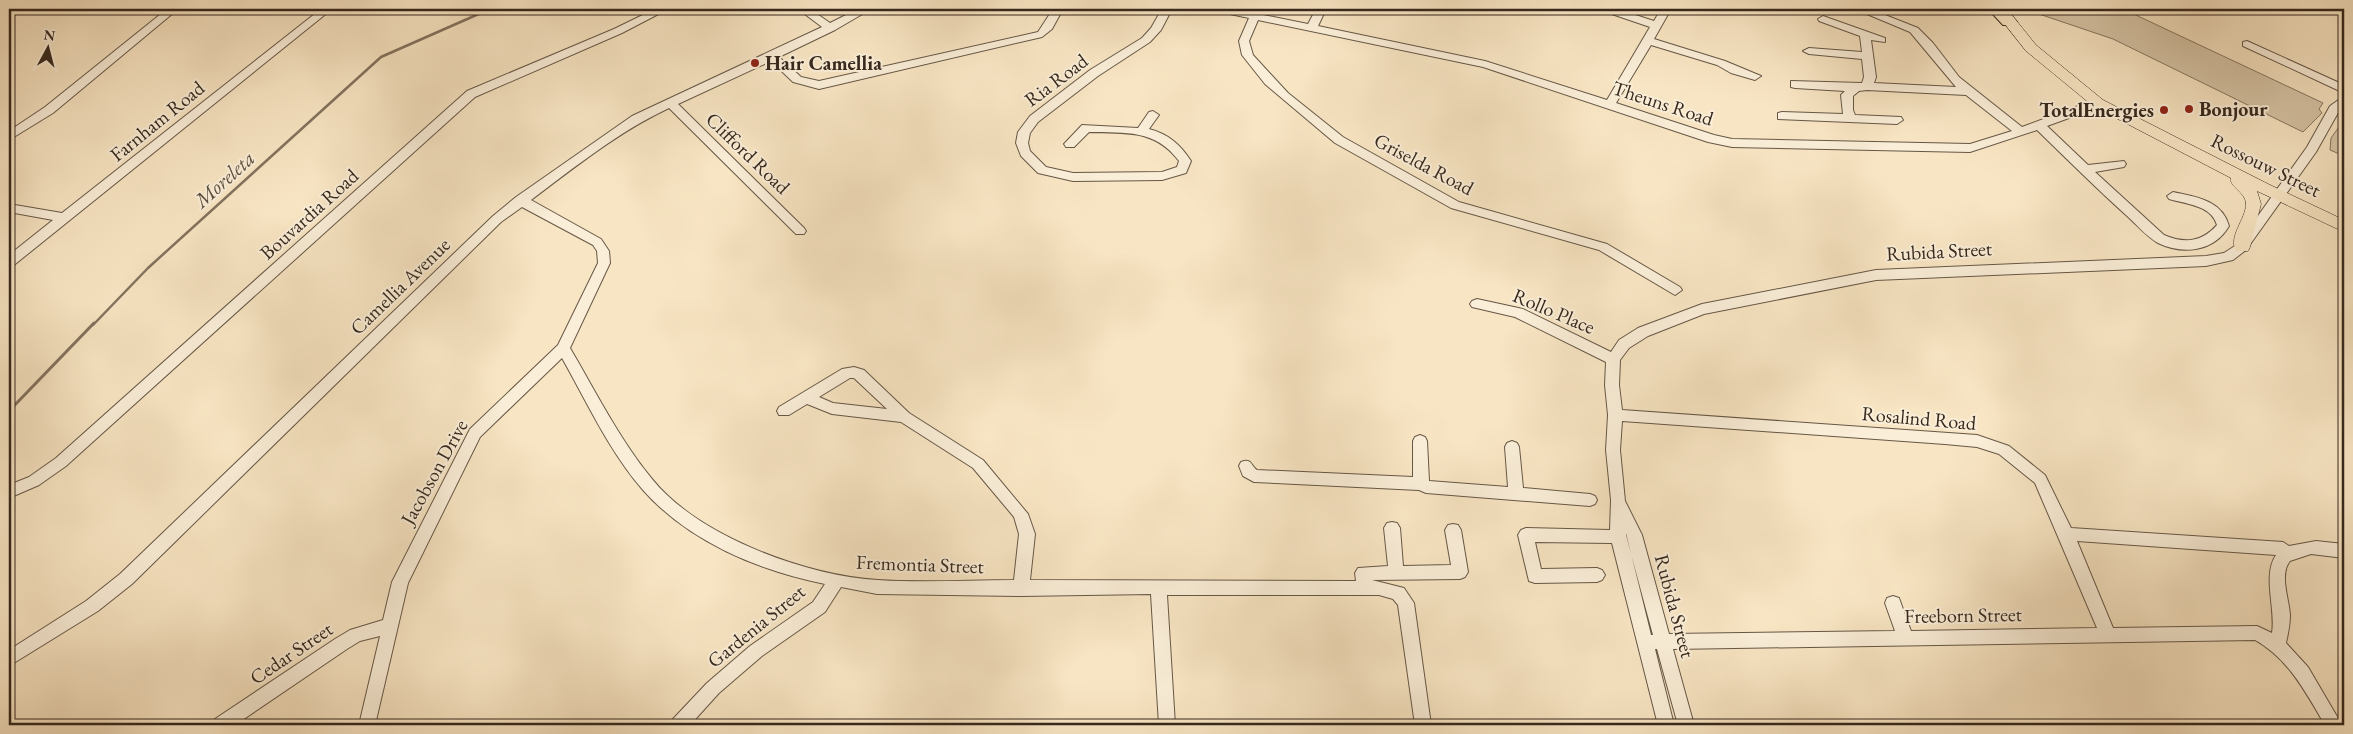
<svg xmlns="http://www.w3.org/2000/svg" width="2353" height="734" viewBox="0 0 2353 734" font-family="'EB Garamond',serif">
<style>
.green{fill:#d7c5a7;stroke:#867662}
.lines{fill:none;stroke-linecap:round;stroke-linejoin:round}
.stream-far1{stroke:#83735f;stroke-width:2.5}
.stream{stroke:#83735f;stroke-width:3}
.minor-casing{stroke:#665746;stroke-width:2}
.major-casing{stroke:#36281d;stroke-width:1}
.highway-casing{stroke:#36281d;stroke-width:2}
.minor{fill:#faeed8;fill-rule:evenodd}
.major{fill:#f8e5c3;fill-rule:evenodd}
.highway{fill:#f8e5c3;fill-rule:evenodd}
.poi-dot{fill:#8f2418;stroke:#faeed8;stroke-width:2}
.labels{text-anchor:middle;dominant-baseline:central;stroke-width:4;stroke-linejoin:round;paint-order:stroke}
.poi-label{font-size:20px;font-weight:bold;fill:#36281d;stroke:#faeed8;text-anchor:start}
.street-label{font-size:20px;fill:#36281d;stroke:#faeed8}
.water-label{font-size:21px;font-style:italic;fill:#5c4e3e;stroke:#faeed8}
</style>
<rect width="100%" height="100%" fill="#f8e5c3"/>
<filter id="stains"><feTurbulence type="fractalNoise" baseFrequency=".004" numOctaves="4"/><feColorMatrix values="0 0 0 0 .2 0 0 0 0 .09 0 0 0 0 .02 0 0 0 .5 -.17"/></filter>
<radialGradient id="worn" r=".72"><stop offset=".6" stop-color="#630" stop-opacity="0"/><stop offset="1" stop-color="#630" stop-opacity=".3"/></radialGradient>
<!-- green -->
<g class="green">
<path d="M2019,9H2123L2323,103L2319,109L2322,113L2303,132L2113,39L2036,13L2027,12L2025,15Z"/>
<path d="M2344,120V156L2330,150L2331,138Z"/>
</g>
<g class="lines">
<!-- stream-far1 -->
<path class="stream-far1" d="M93,325L148,268L381,57L490,9"/>
<!-- stream -->
<path class="stream" d="M9,411L94,323"/>
<defs>
<g id="minor">
<path d="M167,9H178L53,113L9,140V131L45,107Z"/>
<path d="M321,9H332L14,265L9,267V255L53,220L9,212V204L62,213Z"/>
<path d="M655,9H668L622,33L475,97L66,466L39,485L9,498V485L29,477L56,458L467,91L614,29Z"/>
<path d="M798,9H810L830,23L858,9H871L835,30L779,57L801,77L819,81L1038,32L1053,9H1063L1052,29L1042,37L819,89L793,82L771,61L678,104L804,228L806,231L804,234H796L669,108C618,132 575,167 531,200L601,239L609,251L610,263L570,348C596,392 619,439 652,479C698,536 806,576 878,580C923,583 969,580 1014,580L1019,534L1014,517L973,468L901,422L832,414L807,404L789,415H779L777,411L779,407L842,369L854,367L864,370L909,413L983,460L1028,514L1035,534L1030,580L1356,581L1355,573L1358,568L1388,566L1384,528L1387,523L1392,522L1397,523L1400,528L1403,566L1451,565L1445,530L1448,525L1453,524L1458,525L1461,530L1468,572L1465,577L1460,579L1372,580L1404,588L1414,603L1431,725H1415L1398,605L1393,599L1379,595H1167L1175,725H1159L1151,594L1021,596L877,594L841,587L825,612L762,656L719,693L690,725H671L673,719L707,683L750,646L813,602L825,584C759,571 688,541 643,490C609,451 587,402 562,358L480,437L408,583L375,725H359L380,636L360,641L347,649L235,725H213L215,719L335,639L350,630L383,620L392,582L470,429L558,345L598,263L597,251L593,245L522,207L501,222L132,584L98,611L9,666V650L86,601L120,574L493,216L516,197L632,116L822,27ZM850,378H854L887,409L833,403L819,397Z"/>
<path d="M1162,9H1172L1161,30L1150,42L1098,76L1038,122L1030,133L1028,143L1030,151L1046,167L1073,173L1162,172L1177,167L1179,161C1155,129 1126,133 1089,132L1074,147H1066L1064,144L1082,125L1138,128L1149,112L1153,111L1159,115L1149,129C1168,134 1180,144 1191,161L1186,173L1162,180L1073,181L1038,173L1021,156L1016,143L1018,132L1030,116L1090,70L1142,38L1151,28Z"/>
<path d="M1215,9H1234L1308,24L1316,9H1326L1318,26L1485,61L1607,100L1650,27L1603,11L1602,9H1617L1654,21L1661,9H1671L1654,39L1725,61L1761,76L1755,80L1731,73L1717,65L1651,45L1616,103L1714,135L1732,139L1970,144L2012,131L1966,95L1867,90L1859,91L1853,96V110L1855,115L1901,117L1903,120L1897,124L1778,119V113L1782,112L1843,114L1841,95L1845,91L1795,88L1791,87V81L1862,83L1864,77L1862,59L1809,54L1803,51L1809,48L1862,52L1860,36L1819,21L1818,19L1823,16L1885,38V42L1871,40L1876,77L1874,83L1956,87L1910,32L1855,9H1870L1918,28L1933,43L1959,77L2022,127L2094,100H2102V106L2047,126L2088,165L2124,161L2126,164L2124,167L2095,172L2164,235C2185,244 2202,242 2217,225C2211,205 2186,204 2169,199L2167,196L2173,192C2196,197 2222,200 2229,226C2214,252 2183,255 2158,243C2147,237 2136,224 2126,215C2096,188 2067,159 2037,130L1970,152L1732,147L1708,142L1483,67L1258,20L1249,41L1253,55L1288,93L1343,137L1459,202L1607,244L1680,287L1682,290L1675,295L1599,250L1451,208L1335,143L1265,84L1242,55L1239,41L1249,18L1216,11Z"/>
<path d="M2247,41L2344,85V93L2243,46V42Z"/>
<path d="M2344,96V106L2339,111L2316,152L2246,250L2233,260L2206,266L1876,280L1704,314L1648,336L1629,348L1620,360L1619,385L1622,410L1977,435L2009,446L2045,475L2071,528L2283,542L2289,546L2316,541L2344,544V558L2311,554L2290,561C2279,575 2289,598 2290,615C2290,624 2288,634 2286,643L2308,667L2342,725H2325C2306,693 2289,659 2255,640L1673,649L1694,725H1678L1657,649H1655L1674,725H1658L1612,543L1535,542L1541,569L1597,568L1602,570L1605,575L1602,580L1597,582L1535,583L1529,581L1518,535L1521,530L1526,528L1610,530L1611,500L1606,450L1608,415L1605,385L1606,362L1515,317L1472,307L1470,304L1472,301L1477,299L1523,309L1611,352L1619,340L1638,328L1702,304L1876,270L2206,256L2224,253L2238,244L2307,147L2330,106ZM1622,421L1945,444L1977,447L1999,454L2035,483L2097,628L1911,631L1899,598L1893,596L1887,598L1885,603L1895,631L1669,634L1642,535L1625,501L1620,450ZM1626,533V535L1653,635H1651ZM2077,541L2276,555C2262,575 2276,609 2272,633L2257,626L2113,628Z"/>
<path d="M1420,435L1425,437L1427,441L1429,481L1508,487L1505,447L1507,443L1512,441L1517,443L1519,447L1523,488L1590,494L1595,496L1597,500L1595,504L1590,506L1426,493L1419,490L1254,482L1243,476L1239,466L1241,462C1252,458 1250,465 1257,470L1413,477V441L1415,437Z"/>
</g>
<g id="major">
<path d="M9,9H18L9,14Z"/>
<path d="M1993,9H2007L2036,45L2103,100L2268,184L2344,220V232L2257,191L2261,204L2250,247L2248,251H2236C2228,236 2246,219 2246,204C2246,192 2229,187 2231,178L2093,106L2026,51Z"/>
</g>
<path id="highway" d="M1988,9H2005L2017,22L2015,25H2003Z"/>
</defs>
<!-- minor casing -->
<use href="#minor" class="minor-casing"/>
<!-- major casing -->
<use href="#major" class="major-casing"/>
<!-- highway casing -->
<use href="#highway" class="highway-casing"/>
<!-- minor -->
<use href="#minor" class="minor"/>
<!-- major -->
<use href="#major" class="major"/>
<!-- highway -->
<use href="#highway" class="highway"/>
</g>
<!-- markers -->
<g class="poi-dot">
<circle cx="755" cy="63" r="5"/>
<circle cx="2189" cy="109" r="5"/>
<circle cx="2164" cy="110" r="5"/>
</g>
<g class="labels">
<!-- poi labels -->
<g class="poi-label">
<text x="765" y="63">Hair Camellia</text>
<text x="2199" y="109">Bonjour</text>
<text x="2154" y="110" text-anchor="end">TotalEnergies</text>
</g>
<!-- street labels -->
<g class="street-label">
<text transform="translate(1056 80) rotate(-37)">Ria Road</text>
<text transform="translate(1663 103) rotate(18)">Theuns Road</text>
<text transform="translate(157 121) rotate(-39)">Farnham Road</text>
<text transform="translate(748 153) rotate(44)">Clifford Road</text>
<text transform="translate(1424 164) rotate(28)">Griselda Road</text>
<text transform="translate(2266 165) rotate(26)">Rossouw Street</text>
<text transform="translate(309 214) rotate(-42)">Bouvardia Road</text>
<text transform="translate(1939 251) rotate(-3)">Rubida Street</text>
<text transform="translate(400 286) rotate(-44)">Camellia Avenue</text>
<text transform="translate(1554 311) rotate(23)">Rollo Place</text>
<text transform="translate(1919 418) rotate(5)">Rosalind Road</text>
<text transform="translate(434 472) rotate(-61)">Jacobson Drive</text>
<text transform="translate(920 564) rotate(2)">Fremontia Street</text>
<text transform="translate(1675 606) rotate(75)">Rubida Street</text>
<text transform="translate(1963 615) rotate(-1)">Freeborn Street</text>
<text transform="translate(756 626) rotate(-39)">Gardenia Street</text>
<text transform="translate(291 653) rotate(-34)">Cedar Street</text>
</g>
<!-- water labels -->
<g class="water-label">
<text transform="translate(224 179) rotate(-42)">Moreleta</text>
</g>
</g>
<!-- margin -->
<rect width="2353" height="734" fill="none" stroke="#f8e5c3" stroke-width="30"/>
<rect x="10" y="10" width="2333" height="714" fill="none" stroke="#36281d" stroke-width="2.5"/>
<rect x="15" y="15" width="2323" height="704" fill="none" stroke="#36281d"/>
<!-- north arrow -->
<g transform="translate(48 48) rotate(7)" stroke="#faeed8" stroke-width="4" paint-order="stroke">
<path d="M0-4L9 19L0 12L-9 19Z" fill="#36281d"/>
<text y="-8" font-size="14" font-weight="bold" text-anchor="middle" fill="#36281d">N</text>
</g>
<rect width="100%" height="100%" filter="url(#stains)"/>
<rect width="100%" height="100%" fill="url(#worn)"/>
</svg>
